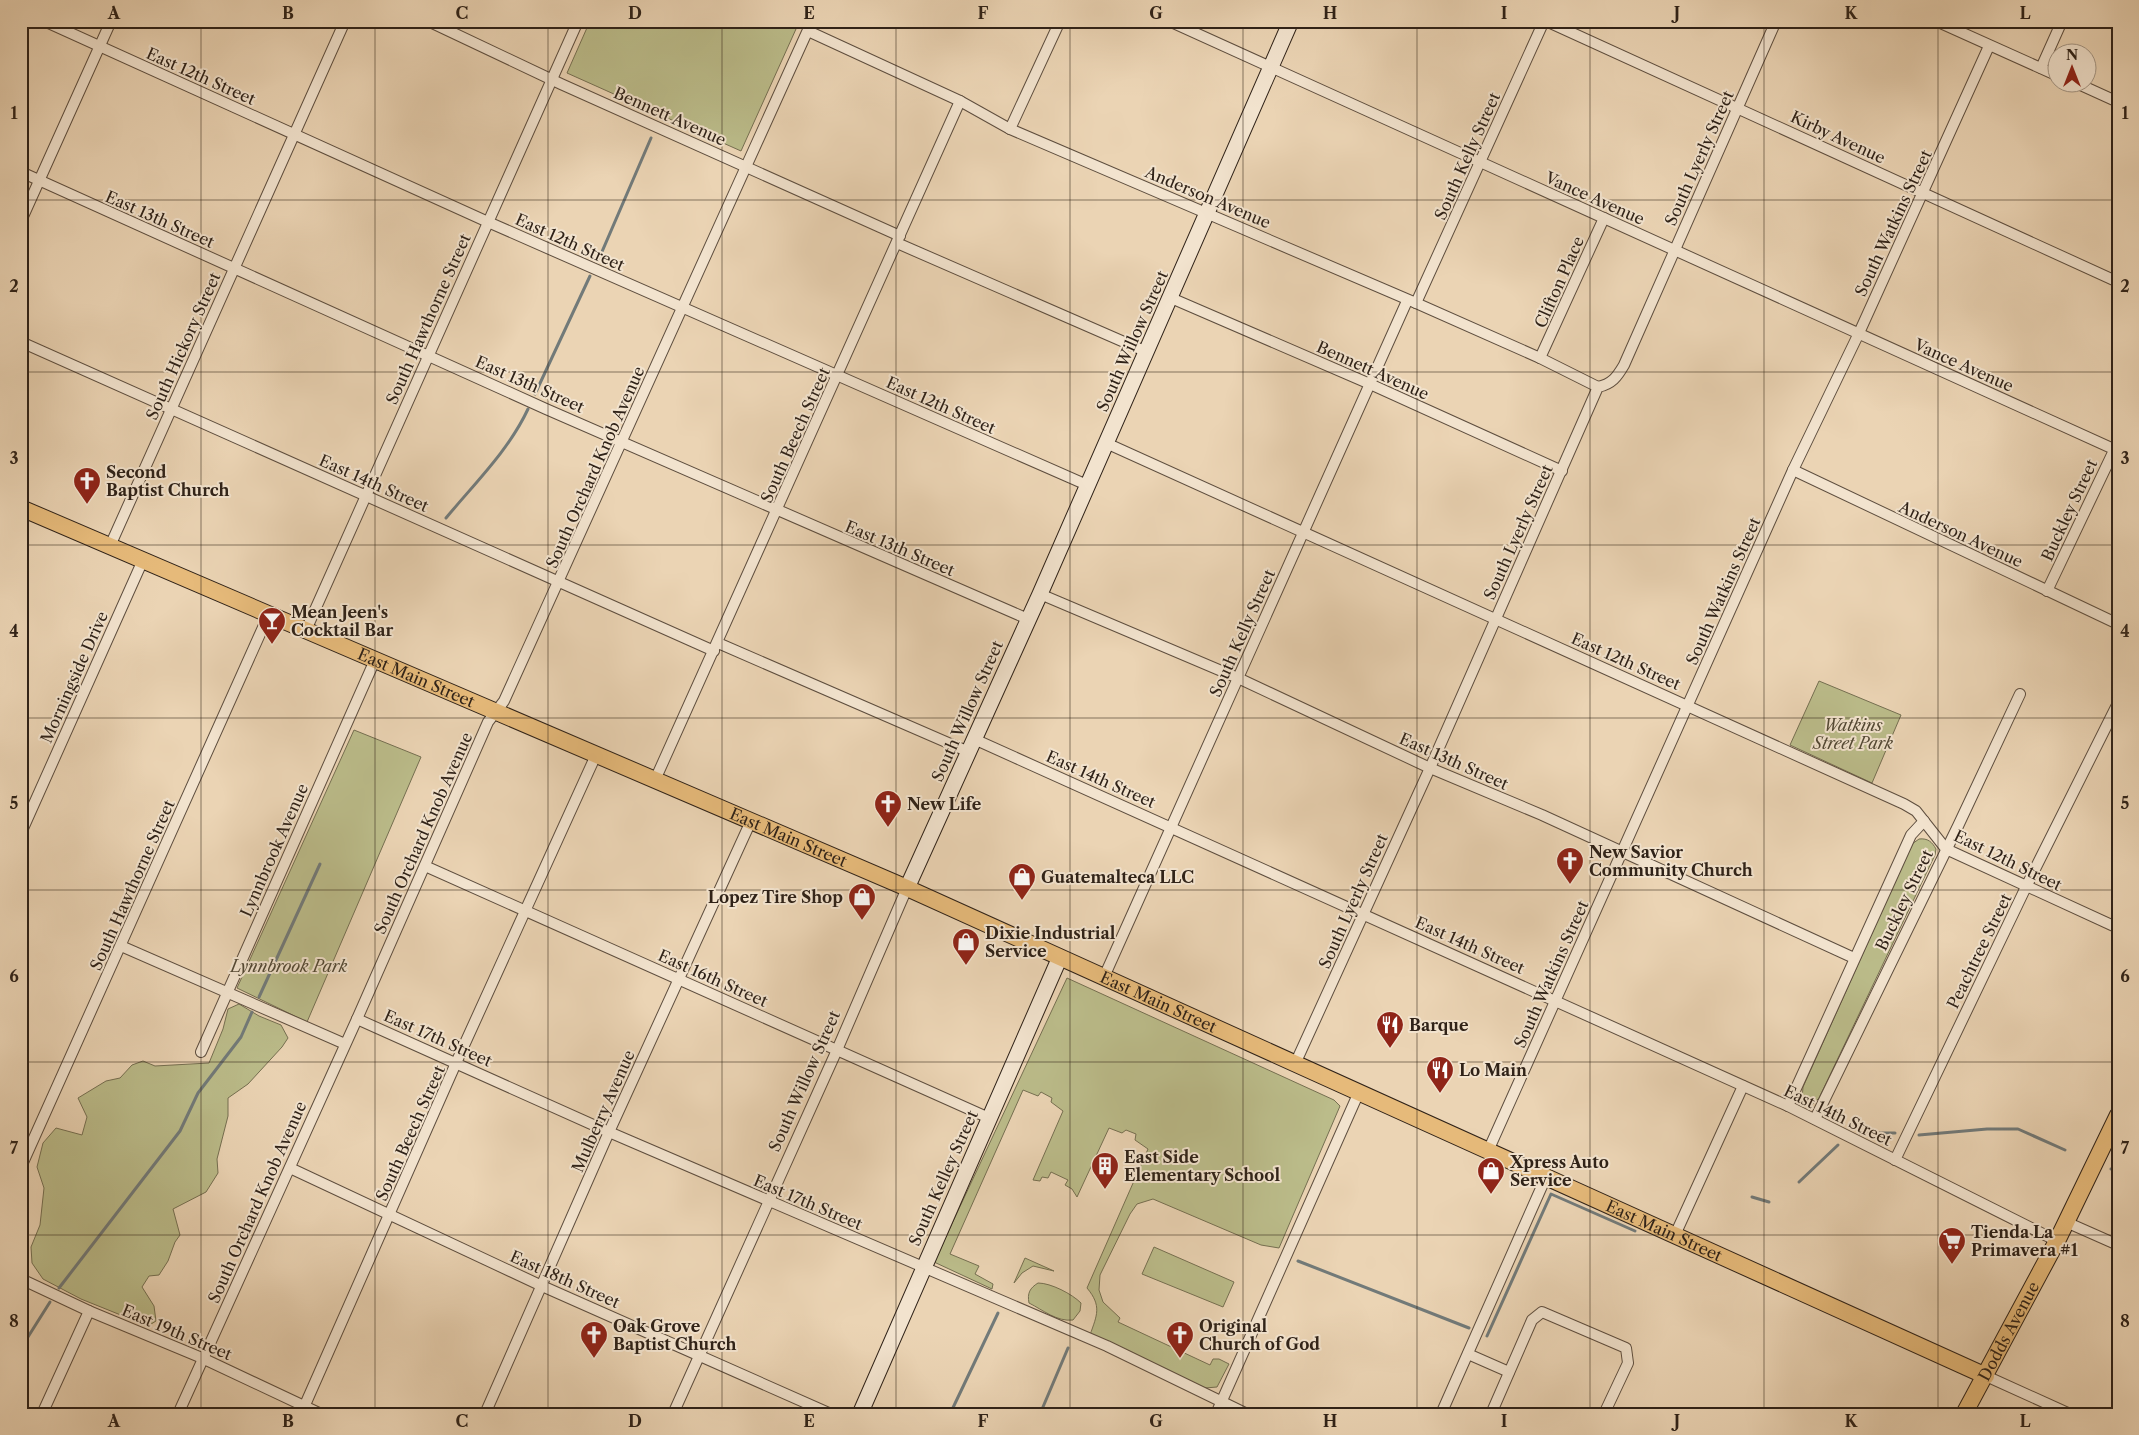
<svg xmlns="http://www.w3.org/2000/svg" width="2139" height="1435" viewBox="0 0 2139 1435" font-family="'Libre Caslon Text',serif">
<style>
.green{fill:#bbbc8a;stroke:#756f51}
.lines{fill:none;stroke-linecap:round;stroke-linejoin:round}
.stream{stroke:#727a79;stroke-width:3}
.minor-casing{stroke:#5e4e3f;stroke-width:12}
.secondary-casing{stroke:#2f2218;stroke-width:17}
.primary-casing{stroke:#2f2218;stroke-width:18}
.minor{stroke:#f2e3ce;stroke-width:10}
.secondary{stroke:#f2e3ce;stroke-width:15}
.primary{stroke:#e6ba7a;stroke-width:16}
.grid{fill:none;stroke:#2f2218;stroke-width:1;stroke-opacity:0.55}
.labels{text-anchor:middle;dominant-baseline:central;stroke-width:4;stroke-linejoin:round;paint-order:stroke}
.street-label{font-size:16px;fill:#2f2218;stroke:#f2e3ce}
.poi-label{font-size:16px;font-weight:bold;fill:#2f2218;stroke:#f2e3ce;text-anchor:start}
.park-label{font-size:16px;font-style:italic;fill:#524834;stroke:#f2e3ce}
.neatline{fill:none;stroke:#2f2218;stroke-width:2}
.grid-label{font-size:16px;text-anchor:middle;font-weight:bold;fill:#2f2218}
</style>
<rect width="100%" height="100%" fill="#ebd4b4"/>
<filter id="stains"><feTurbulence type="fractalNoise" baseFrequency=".004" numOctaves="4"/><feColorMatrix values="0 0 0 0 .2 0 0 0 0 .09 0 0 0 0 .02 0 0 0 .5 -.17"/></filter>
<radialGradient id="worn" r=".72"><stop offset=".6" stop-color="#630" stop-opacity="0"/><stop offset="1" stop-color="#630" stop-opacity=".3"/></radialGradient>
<!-- green -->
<g class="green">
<path d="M590,21H779L796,29L741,151L567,73Z"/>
<path d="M1819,681L1901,715L1872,783L1790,745Z"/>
<path d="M354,730L421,757L307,1022L237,988Z"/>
<path d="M1919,839C1928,838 1932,842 1936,849L1935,855L1819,1098L1812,1105L1802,1099L1803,1087L1912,844Z"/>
<path d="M1067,978L1334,1100L1340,1106L1279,1248L1261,1245L1153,1199L1137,1204L1130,1214L1100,1275L1099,1290L1103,1302L1120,1318L1118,1322L1210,1365L1213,1359H1219L1229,1364L1217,1387L1205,1388L1090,1335C1097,1315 1102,1306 1087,1288L1148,1149L1135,1140L1136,1134L1126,1130L1122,1133L1109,1128L1077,1197L1072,1189L1065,1185L1068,1180L1051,1172L1048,1178L1042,1177L1040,1181L1033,1180L1063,1111L1051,1102L1052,1098L1041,1092L1038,1096L1023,1090L950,1254L979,1266L975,1274L993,1284L992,1289L934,1262Z"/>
<path d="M239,1004L259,1016L281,1025L288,1038L282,1047L248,1084L228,1098V1116L217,1159L218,1173L206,1192L173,1209L180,1235L175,1242L168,1261L159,1275L149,1276L142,1287L154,1306L156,1321L148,1326L81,1299L43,1279L32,1263L31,1247L40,1225L44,1188L37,1167L43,1143L56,1128L82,1135L87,1117L78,1098L106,1081L120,1078L132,1065L143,1061L155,1066L209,1063L223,1029L228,1009Z"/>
<path d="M1154,1247L1234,1282L1223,1307L1142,1274Z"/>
<path d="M1025,1258L1054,1271L1033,1266L1022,1273L1014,1283Z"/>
<path d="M1038,1283C1051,1283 1072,1294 1081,1303L1080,1311L1073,1320C1057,1322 1043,1310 1029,1303C1027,1293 1030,1288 1038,1283Z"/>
</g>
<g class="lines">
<!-- stream -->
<g class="stream">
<path d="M598,261L651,138"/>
<path d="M535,394L590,276"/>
<path d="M446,518C474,484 509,450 528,409"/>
<path d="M259,997L320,864"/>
<path d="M1860,1133H1895"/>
<path d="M1919,1135L1987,1129H2018L2065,1150"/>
<path d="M2111,1169L2118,1170"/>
<path d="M1799,1182L1838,1145"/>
<path d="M1752,1197L1769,1202"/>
<path d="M1298,1261L1469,1328"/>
<path d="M59,1288L180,1131L198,1093L241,1037L252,1012"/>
<path d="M1487,1336L1551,1194L1635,1231"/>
<path d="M21,1348L50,1302"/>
<path d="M950,1414L998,1313"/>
<path d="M1040,1414L1068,1348"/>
</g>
<defs>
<g id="minor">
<path d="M44,21L488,222L1087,485"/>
<path d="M428,21L561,84L900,236"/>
<path d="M1169,21L2118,451"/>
<path d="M1546,21L2118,282"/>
<path d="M1936,21L2056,75"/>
<path d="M808,31L960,101L1010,129L1416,303L1540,358L1598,387"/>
<path d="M2041,68L2062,21"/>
<path d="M2074,82L2118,102"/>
<path d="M1010,129L1060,21"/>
<path d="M21,172L546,409L1028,619"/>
<path d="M21,221L111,21"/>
<path d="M897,243L1147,352"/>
<path d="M1171,298L1370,384L1562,471"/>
<path d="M1416,303L1544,21"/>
<path d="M21,342L714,651"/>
<path d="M1540,358L1604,218"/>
<path d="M1106,443L1904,804L1916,811L1946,849L2118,928"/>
<path d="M1793,470L2118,624"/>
<path d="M110,546L345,21"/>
<path d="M2047,591L2118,442"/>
<path d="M1040,594L1238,678L1430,768L1542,815L1854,958"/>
<path d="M306,630L578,21"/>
<path d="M718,643L969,752"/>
<path d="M974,739L1788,1106L2057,1241"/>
<path d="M655,780L960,101"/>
<path d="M21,833L143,560"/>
<path d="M425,866L989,1118"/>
<path d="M121,946L345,1044"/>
<path d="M1104,977L1407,301"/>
<path d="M357,1019L609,1132L1107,1346L1247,1414"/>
<path d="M201,1052L375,660"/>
<path d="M1295,1064L1430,768L1598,387C1612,384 1617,377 1624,365L1776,21"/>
<path d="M1788,1106L1911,835L1924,821"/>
<path d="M1815,1119L1958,826L2020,694"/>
<path d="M1488,1151L1793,470L1859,333L1989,46"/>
<path d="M1895,1160L2026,887L2118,703"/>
<path d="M21,1167L269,614"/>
<path d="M290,1168L542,1286L831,1414"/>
<path d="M2066,1222L2118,1245"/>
<path d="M1675,1235L1743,1086"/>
<path d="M21,1279L89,1311L202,1358L321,1414"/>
<path d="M1468,1354L1509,1372"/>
<path d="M1986,1376L2070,1414"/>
<path d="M42,1414L89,1311"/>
<path d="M178,1414L357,1019L488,722L504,701L812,21"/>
<path d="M301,1414L456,1063L596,755"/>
<path d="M485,1414L609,1132L751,821"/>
<path d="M673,1414L837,1050L907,888"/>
<path d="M1216,1414L1359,1092"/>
<path d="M1441,1414L1546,1177"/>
<path d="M1491,1414L1532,1320L1542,1312L1626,1348L1628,1363L1604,1414"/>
</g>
<g id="secondary">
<path d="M907,888L1040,594L1291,21"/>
<path d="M860,1414L1060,957"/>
</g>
<g id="primary">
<path id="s1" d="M21,508L907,888L1986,1376"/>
<path id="s2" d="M1964,1414L2057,1241L2118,1115"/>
</g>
</defs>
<!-- minor casing -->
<use href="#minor" class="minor-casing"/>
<!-- secondary casing -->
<use href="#secondary" class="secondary-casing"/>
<!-- primary casing -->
<use href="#primary" class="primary-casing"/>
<!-- minor -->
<use href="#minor" class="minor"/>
<!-- secondary -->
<use href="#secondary" class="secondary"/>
<!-- primary -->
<use href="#primary" class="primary"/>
</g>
<!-- grid -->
<path class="grid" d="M201,21V1414M375,21V1414M548,21V1414M722,21V1414M896,21V1414M1070,21V1414M1243,21V1414M1417,21V1414M1590,21V1414M1764,21V1414M1938,21V1414M21,200H2118M21,372H2118M21,545H2118M21,718H2118M21,890H2118M21,1062H2118M21,1235H2118"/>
<!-- icons -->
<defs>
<symbol id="church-pin" viewBox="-11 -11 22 30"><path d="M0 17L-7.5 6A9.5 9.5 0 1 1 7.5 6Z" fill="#8f2418" stroke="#f2e3ce"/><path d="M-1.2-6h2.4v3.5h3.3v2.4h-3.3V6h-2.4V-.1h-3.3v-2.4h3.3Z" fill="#fff"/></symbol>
<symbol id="bar-pin" viewBox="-11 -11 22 30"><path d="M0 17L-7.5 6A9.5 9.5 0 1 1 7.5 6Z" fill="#8f2418" stroke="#f2e3ce"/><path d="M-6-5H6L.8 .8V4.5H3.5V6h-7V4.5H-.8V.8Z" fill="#fff"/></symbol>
<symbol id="shop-pin" viewBox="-11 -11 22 30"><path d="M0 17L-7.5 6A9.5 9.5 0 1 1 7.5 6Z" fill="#8f2418" stroke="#f2e3ce"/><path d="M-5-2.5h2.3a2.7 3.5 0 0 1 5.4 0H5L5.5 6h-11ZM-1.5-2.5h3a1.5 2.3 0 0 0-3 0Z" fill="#fff"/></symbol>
<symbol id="restaurant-pin" viewBox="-11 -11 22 30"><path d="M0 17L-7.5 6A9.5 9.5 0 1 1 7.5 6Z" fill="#8f2418" stroke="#f2e3ce"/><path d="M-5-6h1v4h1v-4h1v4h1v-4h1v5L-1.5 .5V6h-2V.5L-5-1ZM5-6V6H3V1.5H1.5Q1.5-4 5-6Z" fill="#fff"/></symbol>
<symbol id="building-pin" viewBox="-11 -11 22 30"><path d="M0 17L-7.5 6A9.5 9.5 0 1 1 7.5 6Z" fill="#8f2418" stroke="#f2e3ce"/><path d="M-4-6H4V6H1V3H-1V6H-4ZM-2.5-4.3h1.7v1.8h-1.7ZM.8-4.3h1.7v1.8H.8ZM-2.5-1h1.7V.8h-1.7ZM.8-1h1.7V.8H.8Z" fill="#fff"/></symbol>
<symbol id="supermarket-pin" viewBox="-11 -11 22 30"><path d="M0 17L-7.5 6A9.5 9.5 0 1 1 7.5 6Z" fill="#8f2418" stroke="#f2e3ce"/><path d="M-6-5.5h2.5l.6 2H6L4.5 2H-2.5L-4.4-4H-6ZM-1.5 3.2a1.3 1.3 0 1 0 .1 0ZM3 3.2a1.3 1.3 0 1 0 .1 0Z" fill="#fff"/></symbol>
</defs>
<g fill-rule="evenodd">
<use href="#church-pin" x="71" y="465" width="32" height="43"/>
<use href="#bar-pin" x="256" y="605" width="32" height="43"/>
<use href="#church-pin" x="872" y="788" width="32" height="43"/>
<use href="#church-pin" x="1554" y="845" width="32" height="43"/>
<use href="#shop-pin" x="1006" y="861" width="32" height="43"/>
<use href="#shop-pin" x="846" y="881" width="32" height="43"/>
<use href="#shop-pin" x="950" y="926" width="32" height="43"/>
<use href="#restaurant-pin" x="1374" y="1009" width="32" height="43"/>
<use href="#restaurant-pin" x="1424" y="1054" width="32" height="43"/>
<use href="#building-pin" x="1089" y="1150" width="32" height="43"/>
<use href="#shop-pin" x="1475" y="1155" width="32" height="43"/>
<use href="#supermarket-pin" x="1936" y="1225" width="32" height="43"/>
<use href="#church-pin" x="578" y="1319" width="32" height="43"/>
<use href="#church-pin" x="1164" y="1319" width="32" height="43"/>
</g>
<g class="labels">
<!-- street labels -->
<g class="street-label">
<text transform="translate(201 76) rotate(24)">East 12th Street</text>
<text transform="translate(670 116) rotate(24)">Bennett Avenue</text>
<text transform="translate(1838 137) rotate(25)">Kirby Avenue</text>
<text transform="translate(1467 156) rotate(-66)">South Kelly Street</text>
<text transform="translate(1699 158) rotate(-66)">South Lyerly Street</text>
<text transform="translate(1208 197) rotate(23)">Anderson Avenue</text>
<text transform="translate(1595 198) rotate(24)">Vance Avenue</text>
<text transform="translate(160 219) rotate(24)">East 13th Street</text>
<text transform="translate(1893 223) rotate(-65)">South Watkins Street</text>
<text transform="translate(570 242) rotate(24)">East 12th Street</text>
<text transform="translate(1559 282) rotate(-66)">Clifton Place</text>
<text transform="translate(428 319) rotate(-66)">South Hawthorne Street</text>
<text transform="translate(1132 341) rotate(-66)">South Willow Street</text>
<text transform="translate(183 346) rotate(-66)">South Hickory Street</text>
<text transform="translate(1964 365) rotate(24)">Vance Avenue</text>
<text transform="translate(1373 370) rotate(24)">Bennett Avenue</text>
<text transform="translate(530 384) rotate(24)">East 13th Street</text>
<text transform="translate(941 405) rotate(24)">East 12th Street</text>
<text transform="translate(795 435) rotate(-66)">South Beech Street</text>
<text transform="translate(595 467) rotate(-66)">South Orchard Knob Avenue</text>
<text transform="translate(374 483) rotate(24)">East 14th Street</text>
<text transform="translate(2069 510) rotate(-65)">Buckley Street</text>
<text transform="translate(1518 532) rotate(-66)">South Lyerly Street</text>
<text transform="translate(1961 534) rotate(25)">Anderson Avenue</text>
<text transform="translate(900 548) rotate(23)">East 13th Street</text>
<text transform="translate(1723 591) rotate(-66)">South Watkins Street</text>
<text transform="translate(1242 633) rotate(-66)">South Kelly Street</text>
<text transform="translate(1626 661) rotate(24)">East 12th Street</text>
<text transform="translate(74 677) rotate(-66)">Morningside Drive</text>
<text stroke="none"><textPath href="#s1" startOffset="430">East Main Street</textPath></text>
<text transform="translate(967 711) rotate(-66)">South Willow Street</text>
<text transform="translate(1454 761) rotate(24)">East 13th Street</text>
<text transform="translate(1101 779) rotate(24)">East 14th Street</text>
<text transform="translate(423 833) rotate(-66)">South Orchard Knob Avenue</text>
<text stroke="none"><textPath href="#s1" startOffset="835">East Main Street</textPath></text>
<text transform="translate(274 850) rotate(-66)">Lynnbrook Avenue</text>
<text transform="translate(2008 860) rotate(26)">East 12th Street</text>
<text transform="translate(132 885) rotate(-66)">South Hawthorne Street</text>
<text transform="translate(1904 900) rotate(-64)">Buckley Street</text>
<text transform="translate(1353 901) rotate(-66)">South Lyerly Street</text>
<text transform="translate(1470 945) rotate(24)">East 14th Street</text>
<text transform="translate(1979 951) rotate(-64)">Peachtree Street</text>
<text transform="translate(1551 974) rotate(-66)">South Watkins Street</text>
<text transform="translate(713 978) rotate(24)">East 16th Street</text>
<text stroke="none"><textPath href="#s1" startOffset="1240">East Main Street</textPath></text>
<text transform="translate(438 1038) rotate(24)">East 17th Street</text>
<text transform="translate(804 1081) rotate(-66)">South Willow Street</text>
<text transform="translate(603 1111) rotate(-66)">Mulberry Avenue</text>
<text transform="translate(1838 1115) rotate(26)">East 14th Street</text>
<text transform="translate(410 1133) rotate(-66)">South Beech Street</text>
<text transform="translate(943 1178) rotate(-66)">South Kelley Street</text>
<text transform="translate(257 1202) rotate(-66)">South Orchard Knob Avenue</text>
<text transform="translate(808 1202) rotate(23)">East 17th Street</text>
<text stroke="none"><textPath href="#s1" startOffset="1795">East Main Street</textPath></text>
<text transform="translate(565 1279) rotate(24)">East 18th Street</text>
<text transform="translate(177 1332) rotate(23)">East 19th Street</text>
<text stroke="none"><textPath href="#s2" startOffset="94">Dodds Avenue</textPath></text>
</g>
<!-- poi labels -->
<g class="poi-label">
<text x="106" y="472">Second<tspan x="106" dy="18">Baptist Church</tspan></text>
<text x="291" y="612">Mean Jeen's<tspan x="291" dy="18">Cocktail Bar</tspan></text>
<text x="907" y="804">New Life</text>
<text x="1589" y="852">New Savior<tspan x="1589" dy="18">Community Church</tspan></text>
<text x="1041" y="877">Guatemalteca LLC</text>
<text x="843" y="897" text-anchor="end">Lopez Tire Shop</text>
<text x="985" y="933">Dixie Industrial<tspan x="985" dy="18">Service</tspan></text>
<text x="1409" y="1025">Barque</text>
<text x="1459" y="1070">Lo Main</text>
<text x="1124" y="1157">East Side<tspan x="1124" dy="18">Elementary School</tspan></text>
<text x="1510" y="1162">Xpress Auto<tspan x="1510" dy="18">Service</tspan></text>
<text x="1971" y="1232">Tienda La<tspan x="1971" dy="18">Primavera #1</tspan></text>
<text x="613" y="1326">Oak Grove<tspan x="613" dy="18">Baptist Church</tspan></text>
<text x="1199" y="1326">Original<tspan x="1199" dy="18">Church of God</tspan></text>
</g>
<!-- park labels -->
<g class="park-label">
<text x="1853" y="725">Watkins<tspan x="1853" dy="18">Street Park</tspan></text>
<text x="289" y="966">Lynnbrook Park</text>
</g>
</g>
<!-- margin -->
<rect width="2139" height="1435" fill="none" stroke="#ebd4b4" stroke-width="55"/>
<!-- north arrow -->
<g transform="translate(2072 68)"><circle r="24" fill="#f2e3ce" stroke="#a49685"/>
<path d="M0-4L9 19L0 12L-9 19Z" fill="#8f2418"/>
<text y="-8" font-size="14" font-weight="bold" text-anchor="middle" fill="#2f2218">N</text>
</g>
<rect x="28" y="28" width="2084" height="1380" class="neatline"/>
<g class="grid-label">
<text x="114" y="19">A</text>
<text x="288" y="19">B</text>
<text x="462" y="19">C</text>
<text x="635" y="19">D</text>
<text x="809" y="19">E</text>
<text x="983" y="19">F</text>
<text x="1156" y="19">G</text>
<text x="1330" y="19">H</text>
<text x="1504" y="19">I</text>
<text x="1677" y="19">J</text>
<text x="1851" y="19">K</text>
<text x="2025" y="19">L</text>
<text x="14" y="119">1</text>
<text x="2125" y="119">1</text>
<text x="14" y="292">2</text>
<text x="2125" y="292">2</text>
<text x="14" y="464">3</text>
<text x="2125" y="464">3</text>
<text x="14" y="637">4</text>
<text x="2125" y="637">4</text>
<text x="14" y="809">5</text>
<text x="2125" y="809">5</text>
<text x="14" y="982">6</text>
<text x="2125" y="982">6</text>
<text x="14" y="1154">7</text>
<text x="2125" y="1154">7</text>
<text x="14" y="1327">8</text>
<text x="2125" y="1327">8</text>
<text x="114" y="1427">A</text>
<text x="288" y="1427">B</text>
<text x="462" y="1427">C</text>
<text x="635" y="1427">D</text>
<text x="809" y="1427">E</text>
<text x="983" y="1427">F</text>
<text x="1156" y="1427">G</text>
<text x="1330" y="1427">H</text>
<text x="1504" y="1427">I</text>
<text x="1677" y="1427">J</text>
<text x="1851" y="1427">K</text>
<text x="2025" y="1427">L</text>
</g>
<rect width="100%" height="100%" filter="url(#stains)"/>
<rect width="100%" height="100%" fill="url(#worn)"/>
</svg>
